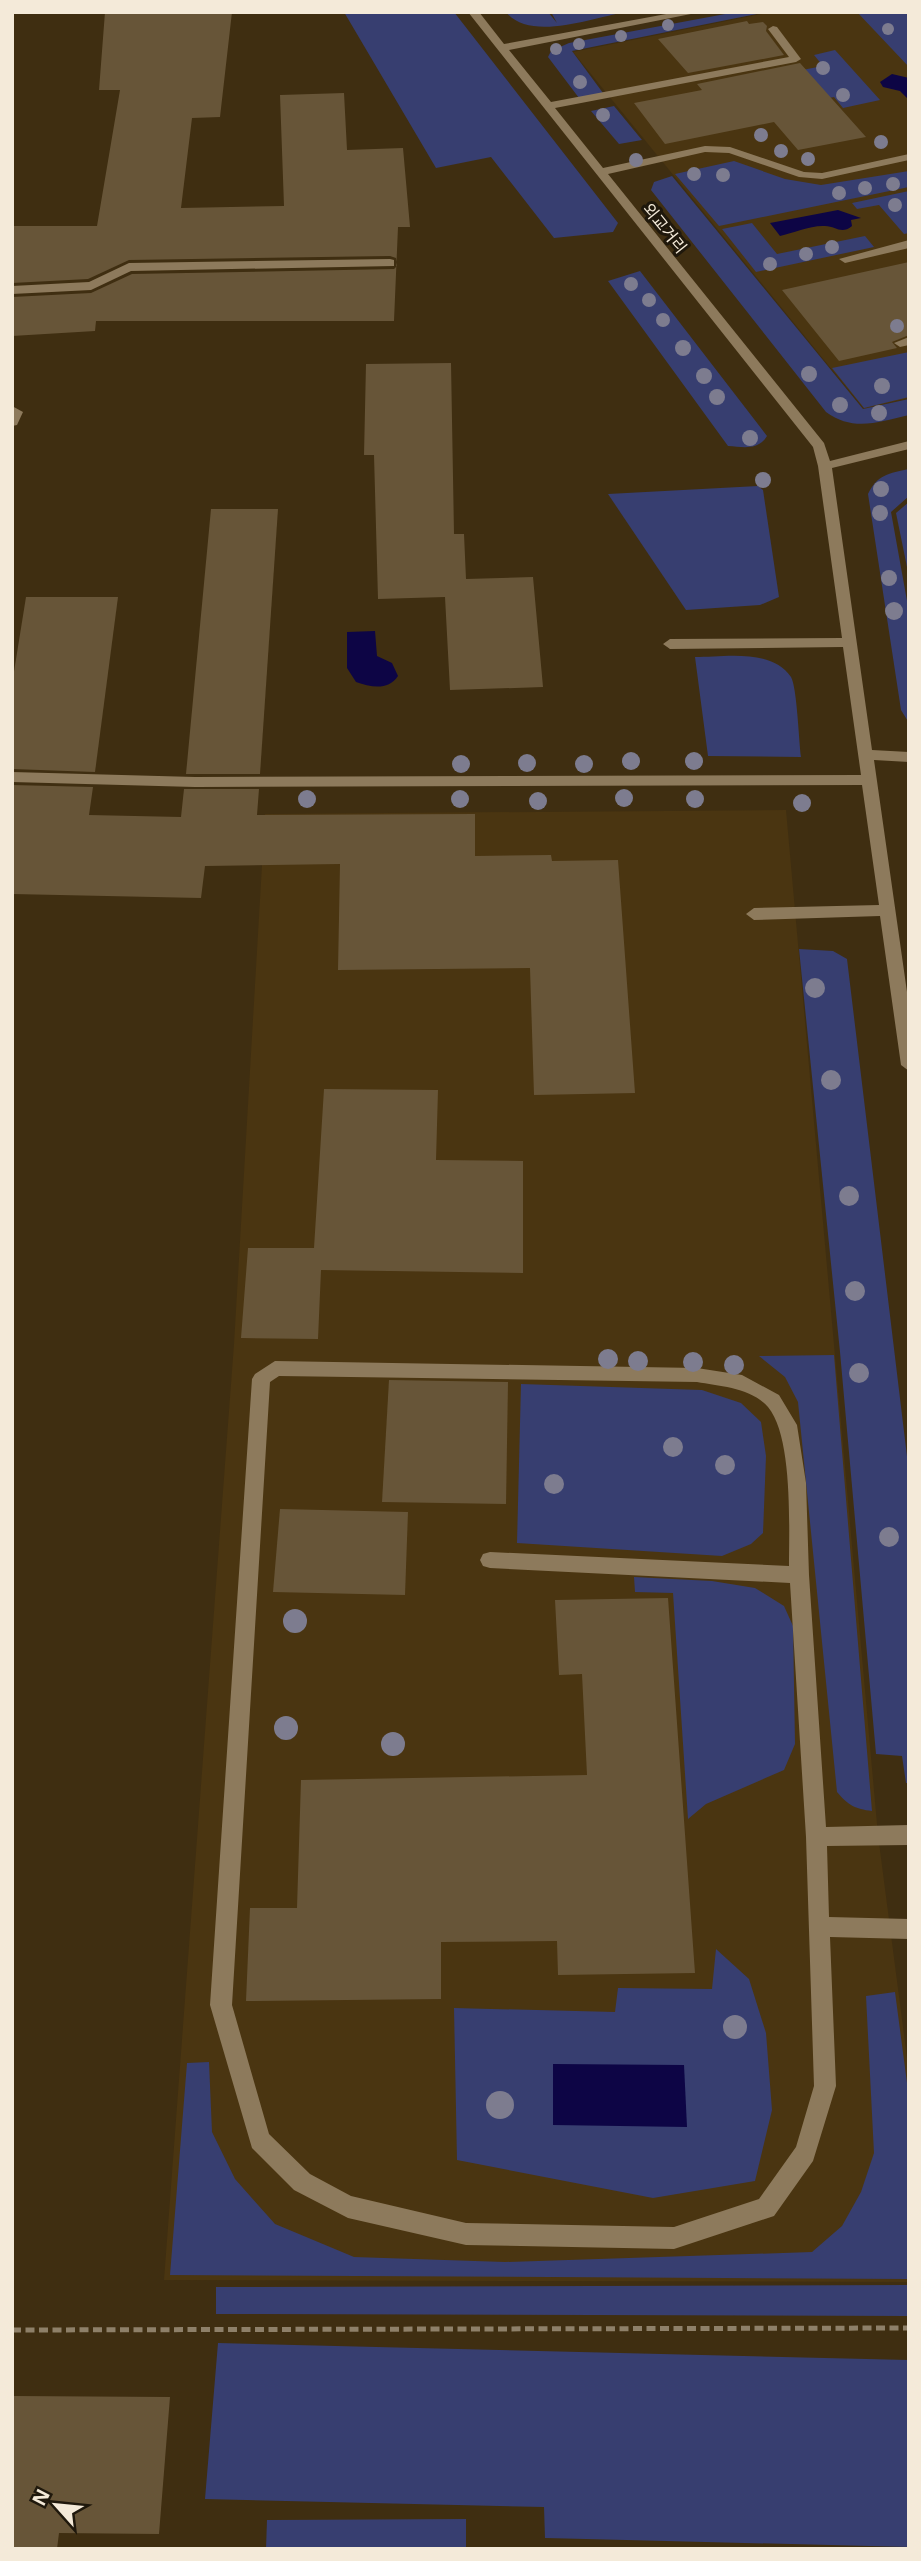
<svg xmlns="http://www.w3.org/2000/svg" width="921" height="2561" viewBox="0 0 921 2561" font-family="'Noto Sans','Noto Sans KR',sans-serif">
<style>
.built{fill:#4a3511}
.green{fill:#373e70}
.water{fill:#0d0545}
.building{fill:#675538}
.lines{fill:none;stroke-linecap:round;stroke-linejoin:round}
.path{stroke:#8e8069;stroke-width:5;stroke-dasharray:9 4.5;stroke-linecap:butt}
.minor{fill:#8d7a5c;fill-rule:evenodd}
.tree{fill:#7d7c8f}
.labels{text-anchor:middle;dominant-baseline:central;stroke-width:6;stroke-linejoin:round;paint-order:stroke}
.far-street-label{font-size:16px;fill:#f4ead9;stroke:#1f180c}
</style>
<rect width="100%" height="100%" fill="#3f2e11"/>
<!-- built -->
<g class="built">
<path d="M772,12H909V398L864,409L573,52Z"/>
<path d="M786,810L878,1835L909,2073V2282L164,2280L234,1344L265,814Z"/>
</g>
<!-- green -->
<g class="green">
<path d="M344,12H454L618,223L613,232L554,238L491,157L436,168Z"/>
<path d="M506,12H548L557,23L551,12H625C593,18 529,42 506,12Z"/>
<path d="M736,12H766L572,51L603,93L579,98L548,57L551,51L569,43Z"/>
<path d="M857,12H909V67Z"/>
<path d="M835,50L880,100L843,108L834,97L801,104L776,75L823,66L814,55Z"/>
<path d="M614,106L642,140L619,144L591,111Z"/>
<path d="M734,161L785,179L821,185L909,171V187L719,226L675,174Z"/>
<path d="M672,176L863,409L909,399V415C879,422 853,432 826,412L651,190L654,182Z"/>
<path d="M909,191V233L904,234L879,205L857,209L852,203Z"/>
<path d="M752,223L777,254L865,236L874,247L756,272L722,229Z"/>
<path d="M640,271L767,436C758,451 743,447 728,446L608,281Z"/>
<path d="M909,352V397L864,408L832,368Z"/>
<path d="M909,469V496L891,512L909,612V723L901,710L868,494C877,475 889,473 909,469Z"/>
<path d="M758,486L763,490L779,597L760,605L686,610L608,494Z"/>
<path d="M909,502V577L896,513Z"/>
<path d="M695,657C724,657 772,648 791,677C797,687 799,743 801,757L708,756Z"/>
<path d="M799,949L833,951L847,959L909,1473V1783H906L902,1756L876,1754L840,1352Z"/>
<path d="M834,1355L872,1811C855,1809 848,1805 837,1792L798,1402L785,1377L759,1356Z"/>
<path d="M521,1384L702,1390L741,1403L761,1422L766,1456L763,1533L751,1544L722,1556L517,1543Z"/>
<path d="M634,1577L712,1581L755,1588L784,1606L793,1626L795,1744L784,1770L706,1804L688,1819L673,1593L635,1592Z"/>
<path d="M716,1949L749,1979L766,2033L772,2110L755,2181L653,2198L457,2160L454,2008L615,2012L618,1988L712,1989Z"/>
<path d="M895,1992L909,2098V2279L170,2275L187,2063L209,2062L212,2132L235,2179L275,2224L354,2257L505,2262L812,2252L842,2226L861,2192L874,2153L866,1996Z"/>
<path d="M909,2285V2316L216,2314V2287Z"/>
<path d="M218,2343L909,2360V2547L545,2538L544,2507L205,2499Z"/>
<path d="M466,2519V2549H266L267,2520Z"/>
</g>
<!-- water -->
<g class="water">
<path d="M892,74L909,78V100L900,91L883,87L880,82Z"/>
<path d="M838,210L861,218L851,220L852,226C841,235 836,226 825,226C811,225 793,233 780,236L770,223Z"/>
<path d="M375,631L377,656L392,663L398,676C388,691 371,687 356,682L347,668V632Z"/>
<path d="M553,2064L684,2065L687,2127L553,2125Z"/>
</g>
<!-- building -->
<g class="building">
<path d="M105,12H232L220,117L192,118L181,208L284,206L280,95L344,93L347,150L403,148L410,227H398L394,321H96L95,331L12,336V297L91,293L132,274L394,269L397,266L396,258L390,256L129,260L88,279L12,283V226H97L120,90H99Z"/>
<path d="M747,21L749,24L763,22L767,26L766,31L784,55L688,73L658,39Z"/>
<path d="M800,63L866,137L798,150L774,122L665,144L634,103L702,90L697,84Z"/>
<path d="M909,262V335L892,342L897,348L839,361L782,290Z"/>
<path d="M451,363L454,534H464L466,579L533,577L543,687L450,690L445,597L378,599L374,455H364L366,364Z"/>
<path d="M211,509H278L260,774H186Z"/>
<path d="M26,597H118L95,772L12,769V684Z"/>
<path d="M12,785L93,787L89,815L181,817L184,789H259L257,815L475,814V856L551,855L552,861L618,860L635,1093L534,1095L530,968L338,970L340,864L205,866L201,898L12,894Z"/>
<path d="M324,1089L438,1090L436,1160L523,1161V1273L321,1270L318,1339L241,1338L248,1248H314Z"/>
<path d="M389,1380L508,1382L506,1504L382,1502Z"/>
<path d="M280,1509L408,1512L405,1595L273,1592Z"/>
<path d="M668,1598L695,1973L558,1975L557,1941L441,1942V1999L246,2001L250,1908H297L301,1780L587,1775L582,1674L559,1675L555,1600Z"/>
<path d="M12,2396L170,2397L159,2534L59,2533L57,2549H12Z"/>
</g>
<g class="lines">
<!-- path -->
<path class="path" d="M12,2330L909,2328"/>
<!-- minor -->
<g class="minor">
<path d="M468,12H479L504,44L677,12H701L509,50L551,102L789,57L768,29L773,26L777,27L801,59L796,62L555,108L603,168L705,146L730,147L804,172L822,173L909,154V160L822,179L799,177L729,153L705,152L608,174L824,443L830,461L909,441V449L832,468L872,750L909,752V762L874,760L909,1006V1071L901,1065L880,916L754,920L746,914L754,908L879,905L862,785L195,787L12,782V772L195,777L861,775L843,647L670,649L663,644L670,639L842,638L818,466L813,447Z"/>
<path d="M909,240V248L845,263L839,259Z"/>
<path d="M390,259L394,260V266L131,271L91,290L12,294V286L89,282L129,263Z"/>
<path d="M909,337V345L900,347L894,343Z"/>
<path d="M12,406L23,412L17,425L12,426Z"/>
<path d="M275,1361L697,1368L742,1375L779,1395L797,1425L806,1483L809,1575L826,1827L909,1825V1845L827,1846L829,1917L909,1919V1939L830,1937L836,2086L813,2161L774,2216L674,2249L466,2245L348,2218L294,2190L252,2148L210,2005L252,1379L255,1374ZM279,1376L697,1382C719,1386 752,1388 768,1407C793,1437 789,1527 789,1566L490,1552L483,1554L480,1560L483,1566L490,1568L790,1583L806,1837L814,2086L796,2147L759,2199L674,2227L466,2223L351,2196L310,2174L269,2134L232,2005L270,1382Z"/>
</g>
</g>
<!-- trees -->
<g class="tree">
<circle cx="668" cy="25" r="6"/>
<circle cx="888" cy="29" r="6"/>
<circle cx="621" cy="36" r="6"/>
<circle cx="579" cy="44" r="6"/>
<circle cx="556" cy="49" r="6"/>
<circle cx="823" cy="68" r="7"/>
<circle cx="580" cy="82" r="7"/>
<circle cx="843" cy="95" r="7"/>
<circle cx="603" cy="115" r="7"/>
<circle cx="761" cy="135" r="7"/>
<circle cx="881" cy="142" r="7"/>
<circle cx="781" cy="151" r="7"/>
<circle cx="808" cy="159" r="7"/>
<circle cx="636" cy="160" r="7"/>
<circle cx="694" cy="174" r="7"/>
<circle cx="723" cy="175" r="7"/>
<circle cx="893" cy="184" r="7"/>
<circle cx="865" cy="188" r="7"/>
<circle cx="839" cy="193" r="7"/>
<circle cx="895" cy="205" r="7"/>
<circle cx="832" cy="247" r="7"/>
<circle cx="806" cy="254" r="7"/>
<circle cx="770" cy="264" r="7"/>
<circle cx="631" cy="284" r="7"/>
<circle cx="649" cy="300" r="7"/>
<circle cx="663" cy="320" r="7"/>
<circle cx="897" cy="326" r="7"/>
<circle cx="683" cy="348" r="8"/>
<circle cx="809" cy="374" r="8"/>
<circle cx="704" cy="376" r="8"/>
<circle cx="882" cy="386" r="8"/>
<circle cx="717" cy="397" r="8"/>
<circle cx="840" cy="405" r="8"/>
<circle cx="879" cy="413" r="8"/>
<circle cx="750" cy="438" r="8"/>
<circle cx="763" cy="480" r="8"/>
<circle cx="881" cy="489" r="8"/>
<circle cx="880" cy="513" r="8"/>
<circle cx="889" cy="578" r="8"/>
<circle cx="894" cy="611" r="9"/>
<circle cx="631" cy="761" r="9"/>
<circle cx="694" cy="761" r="9"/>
<circle cx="527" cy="763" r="9"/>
<circle cx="461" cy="764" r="9"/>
<circle cx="584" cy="764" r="9"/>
<circle cx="624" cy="798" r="9"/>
<circle cx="307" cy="799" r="9"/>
<circle cx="460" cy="799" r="9"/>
<circle cx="695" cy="799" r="9"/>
<circle cx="538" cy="801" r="9"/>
<circle cx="802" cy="803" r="9"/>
<circle cx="815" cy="988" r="10"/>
<circle cx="831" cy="1080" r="10"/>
<circle cx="849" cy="1196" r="10"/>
<circle cx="855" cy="1291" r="10"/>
<circle cx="608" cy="1359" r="10"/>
<circle cx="638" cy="1361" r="10"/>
<circle cx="693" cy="1362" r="10"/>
<circle cx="734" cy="1365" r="10"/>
<circle cx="859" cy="1373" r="10"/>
<circle cx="673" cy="1447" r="10"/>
<circle cx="725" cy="1465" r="10"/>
<circle cx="554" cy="1484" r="10"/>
<circle cx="889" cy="1537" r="10"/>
<circle cx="295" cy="1621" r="12"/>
<circle cx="286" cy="1728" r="12"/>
<circle cx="393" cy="1744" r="12"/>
<circle cx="735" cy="2027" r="12"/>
<circle cx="500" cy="2105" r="14"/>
</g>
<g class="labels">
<!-- far-street labels -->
<g class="far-street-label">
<text transform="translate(665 228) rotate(51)">외교거리</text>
</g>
</g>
<!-- border -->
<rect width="921" height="2561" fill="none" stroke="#f4ead9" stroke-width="28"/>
<!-- north arrow -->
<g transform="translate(56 2505) rotate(297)" stroke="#1f180c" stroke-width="5" paint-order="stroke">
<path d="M0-5L12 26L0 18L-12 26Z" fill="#f4ead9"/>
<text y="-10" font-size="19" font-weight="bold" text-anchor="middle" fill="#f4ead9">N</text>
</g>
</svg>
